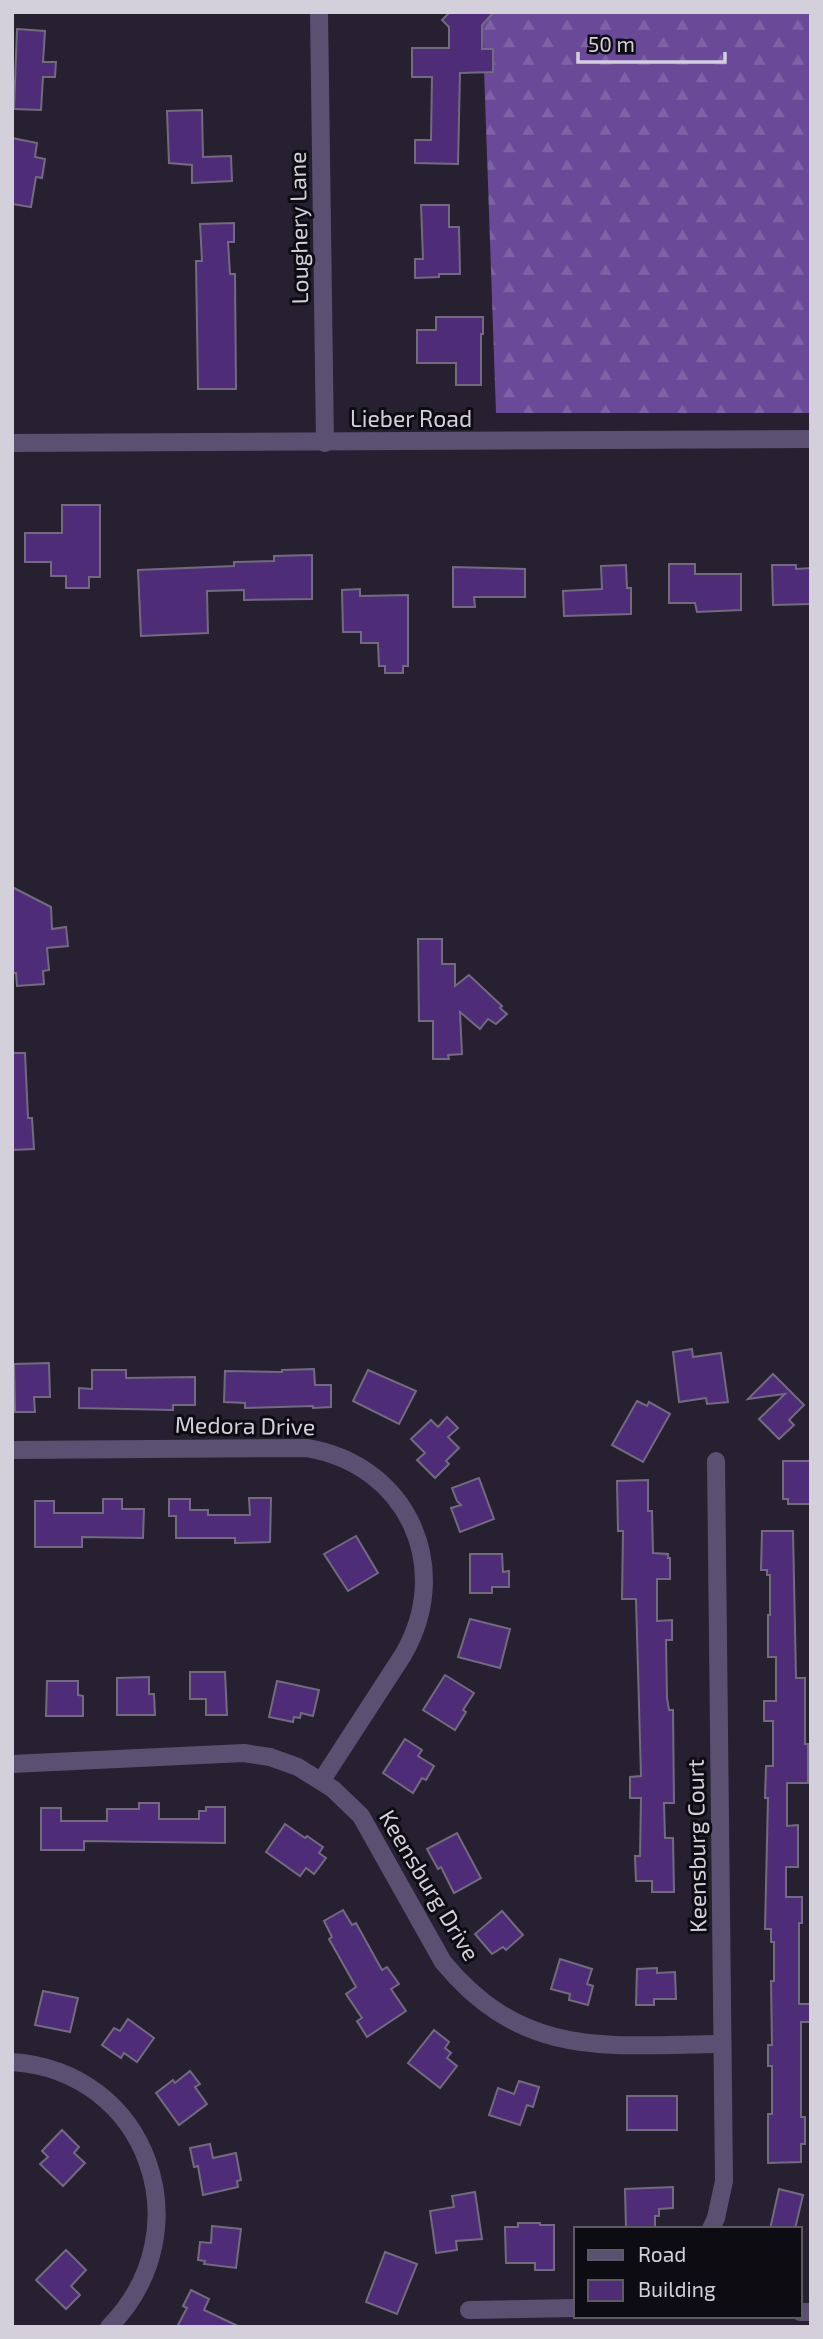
<svg xmlns="http://www.w3.org/2000/svg" width="823" height="2339" viewBox="0 0 823 2339" font-family="'Exo 2',sans-serif">
<style>
.forest{fill:url(#forest-firs)}
.building{fill:#4e2c78;stroke:#726b7f;stroke-width:2}
.lines{fill:none;stroke-linecap:round;stroke-linejoin:round}
.minor{stroke:#5c5072;stroke-width:18}
.labels{text-anchor:middle;dominant-baseline:central;stroke-width:6;stroke-linejoin:round;paint-order:stroke}
.street-label{font-size:23px;fill:#d4d0db;stroke:#0e0c13}
</style>
<defs>
<pattern id="forest-firs" width="22" height="20" patternUnits="userSpaceOnUse" patternTransform="scale(1.75)"><rect width="22" height="20" fill="#6a4998"/><path d="M5 1l3.5 6h-7zM16 11l3.5 6h-7z" fill="#7e62a6"/></pattern>
</defs>
<rect width="100%" height="100%" fill="#262031"/>
<!-- forest -->
<path class="forest" d="M482,12H811V413H496Z"/>
<!-- building -->
<g class="building">
<path d="M450,12H494L482,25V49H493V72L460,73L458,164L415,163V140H431L432,77H412V48H449V27L442,20Z"/>
<path d="M17,29L45,31L43,62H56L55,77H43L41,110L14,109Z"/>
<path d="M202,110L203,157L231,156L232,181L192,183V165L169,163L167,111Z"/>
<path d="M12,138L37,143L35,157L45,159L42,178L36,177L31,207L12,204Z"/>
<path d="M421,205H449V227H459L460,274H439V277L415,278V259H423Z"/>
<path d="M234,223V242H228L230,274H235L236,389H198L196,261H202L200,224Z"/>
<path d="M436,317H483V334H481V385H456V363H417V330H436Z"/>
<path d="M62,505H100V577H89V588H66V576H51V562H25V533H62Z"/>
<path d="M312,555V599L244,600V590L207,591L208,633L141,636L138,570L234,566V562L274,561V556Z"/>
<path d="M669,564H695V574H741V610L697,612L695,603H669Z"/>
<path d="M626,565L627,588H631V614L564,616L563,591L602,589L601,566Z"/>
<path d="M772,565H796V569L811,568V604L773,605Z"/>
<path d="M453,567L525,569V597H474L475,607H453Z"/>
<path d="M360,589V596L408,595V666H403V673H385V666H379L378,643H361V632H343L342,590Z"/>
<path d="M12,887L51,907L52,929L66,927L68,946L47,948L49,970L43,971L44,984L17,986L16,973H12Z"/>
<path d="M418,939H442V964H455V986L469,975L502,1006L500,1008L507,1014L496,1024L488,1019L480,1029L460,1012L462,1054L448,1055L449,1059H433V1021H419Z"/>
<path d="M12,1053H25L28,1118H32L34,1149L12,1150Z"/>
<path d="M692,1349L693,1357L721,1353L728,1402L707,1404L706,1398L679,1402L673,1352Z"/>
<path d="M49,1363L50,1397H34L35,1412H15L14,1364Z"/>
<path d="M314,1369L315,1385H331V1407L313,1408V1406L245,1408V1403L224,1402L225,1371L282,1372V1370Z"/>
<path d="M92,1370H126V1378L195,1377V1405H173V1410L79,1408V1388L92,1389Z"/>
<path d="M368,1370L416,1391L399,1424L353,1401Z"/>
<path d="M773,1374L804,1405L789,1420L794,1425L779,1439L759,1419L785,1394L748,1399Z"/>
<path d="M637,1401L647,1406L649,1402L670,1414L643,1462L612,1445Z"/>
<path d="M447,1417L458,1428L448,1437L459,1448L446,1461L449,1464L435,1478L417,1460L425,1453L411,1439L431,1420L438,1427Z"/>
<path d="M783,1461H811V1504H788V1499H783Z"/>
<path d="M479,1478L494,1519L460,1532L451,1508L461,1505L457,1501L452,1488Z"/>
<path d="M648,1480V1511H652L653,1553L668,1554V1558H670V1579H657V1621L672,1620V1640H666L667,1698L669,1710H673L674,1803H664L665,1838H673L674,1892H652V1881H636L635,1856H640L641,1798H630V1777L641,1776L636,1599H622L623,1531H618L617,1481Z"/>
<path d="M249,1498H271L270,1542L235,1543V1538H176V1516H169V1499H190V1510H208V1515H250Z"/>
<path d="M103,1499H122V1509H144L143,1538L82,1537V1547H35V1501H54V1513H103Z"/>
<path d="M762,1531H793L796,1678H805V1744H808V1783H787V1826L798,1825V1867H786V1897H802V1923H799V2004H811V2022H801V2117H805V2144H801V2162L768,2163V2114H772V2066H768V2045H772L771,1981H774V1942H771V1929H765L768,1798H765L766,1766H773V1721H764V1701H776V1657H768V1615H770V1575H767V1570H761Z"/>
<path d="M356,1536L378,1573L348,1591L324,1554Z"/>
<path d="M470,1554H502L503,1572L509,1571V1587H492V1593H470Z"/>
<path d="M470,1619L510,1629L500,1668L458,1657Z"/>
<path d="M190,1672H225L227,1715H206V1699H190Z"/>
<path d="M445,1675L474,1693L463,1710L466,1712L455,1730L423,1710Z"/>
<path d="M149,1677V1694H154L155,1715H117V1678Z"/>
<path d="M47,1681H78V1695L83,1696V1716H46Z"/>
<path d="M277,1681L319,1690L313,1716L301,1713L300,1718L294,1717L293,1722L269,1717Z"/>
<path d="M405,1739L422,1750L418,1756L434,1766L426,1780L422,1778L413,1793L383,1773Z"/>
<path d="M139,1803H159V1819H199V1811H206V1807H225V1843L84,1841V1850H41V1808H61V1821H107V1809H139Z"/>
<path d="M285,1824L305,1838L307,1836L323,1847L319,1853L326,1858L314,1874L306,1868L300,1876L266,1852Z"/>
<path d="M457,1833L481,1878L454,1893L441,1867L438,1869L427,1849Z"/>
<path d="M343,1910L352,1925L356,1923L382,1970L387,1967L399,1984L391,1989L406,2011L367,2037L357,2021L362,2018L346,1994L356,1987L329,1939L332,1937L324,1921Z"/>
<path d="M502,1911L523,1935L506,1950L503,1947L492,1954L475,1934Z"/>
<path d="M560,1959L592,1969L587,1984L593,1986L588,2005L569,2000L570,1994L551,1989Z"/>
<path d="M657,1968V1973L675,1972L676,1999H654V2005H636L637,1969Z"/>
<path d="M43,1991L78,1998L70,2032L35,2025Z"/>
<path d="M128,2019L154,2038L137,2062L124,2053L121,2058L102,2045L114,2028L120,2031Z"/>
<path d="M434,2030L449,2042L445,2048L451,2053L447,2058L457,2066L440,2088L408,2063Z"/>
<path d="M190,2071L200,2084L195,2087L207,2104L179,2125L156,2093L173,2080L175,2083Z"/>
<path d="M519,2081L539,2087L533,2107L527,2105L520,2125L489,2115L498,2088L514,2094Z"/>
<rect x="627" y="2096" width="50" height="34"/>
<path d="M62,2130L79,2147L74,2153L85,2163L63,2186L40,2164L48,2157L42,2151Z"/>
<path d="M210,2144L213,2158L236,2153L241,2180L237,2181L238,2187L203,2195L198,2166L194,2167L190,2148Z"/>
<path d="M673,2187V2208L659,2209V2216H655V2229H626L625,2189Z"/>
<path d="M779,2189L803,2195L795,2229H770Z"/>
<path d="M475,2192L482,2239L456,2241L457,2250L436,2253L430,2211L454,2207L452,2196Z"/>
<path d="M518,2223H540V2225H554V2270H535V2263H506L505,2227H518Z"/>
<path d="M212,2226L241,2229L236,2268L204,2264L205,2261L198,2260L200,2242L211,2243Z"/>
<path d="M66,2250L86,2270L71,2286L80,2295L66,2309L36,2280Z"/>
<path d="M385,2252L417,2264L397,2314L366,2302Z"/>
<path d="M191,2290L209,2299L204,2310L240,2327H177L187,2308L183,2306Z"/>
</g>
<g class="lines">
<!-- minor -->
<g class="minor">
<path d="M319,12L325,443"/>
<path d="M12,443L811,439"/>
<path d="M12,1450L307,1448C408,1465 454,1568 403,1655L322,1780"/>
<path d="M12,1764L244,1753L270,1757L298,1767L333,1789L361,1816L443,1962C524,2060 607,2045 722,2044"/>
<path d="M12,2062C149,2071 204,2231 109,2327"/>
<path d="M711,2229L716,2218L724,2181L716,1461"/>
<path d="M469,2310L576,2308"/>
<path d="M800,2312H811"/>
</g>
</g>
<g class="labels">
<!-- street labels -->
<g class="street-label">
<text transform="translate(298 228) rotate(-91)">Loughery Lane</text>
<text x="411" y="418">Lieber Road</text>
<text transform="translate(245 1425) rotate(1)">Medora Drive</text>
<text transform="translate(696 1846) rotate(-91)">Keensburg Court</text>
<text transform="translate(430 1885) rotate(59)">Keensburg Drive</text>
</g>
</g>
<!-- border -->
<rect width="823" height="2339" fill="none" stroke="#d4d0db" stroke-width="28"/>
<!-- legend -->
<rect x="574" y="2227" width="228" height="91" fill="#0e0c13" stroke="#5d5a63" stroke-width="2"/>
<rect x="588" y="2250" width="35" height="10" fill="#5c5072" stroke="#5d5a63" stroke-width="2"/>
<text x="638" y="2262" font-size="21" fill="#d4d0db">Road</text>
<rect x="588" y="2280" width="35" height="21" fill="#4e2c78" stroke="#5d5a63" stroke-width="2"/>
<text x="638" y="2297" font-size="21" fill="#d4d0db">Building</text>
<!-- scale -->
<path d="M578 52v10h147v-10" fill="none" stroke="#d4d0db" stroke-width="3.5"/>
<text x="588" y="52" font-size="21" fill="#d4d0db" stroke="#0e0c13" stroke-width="5" paint-order="stroke">50 m</text>
</svg>
